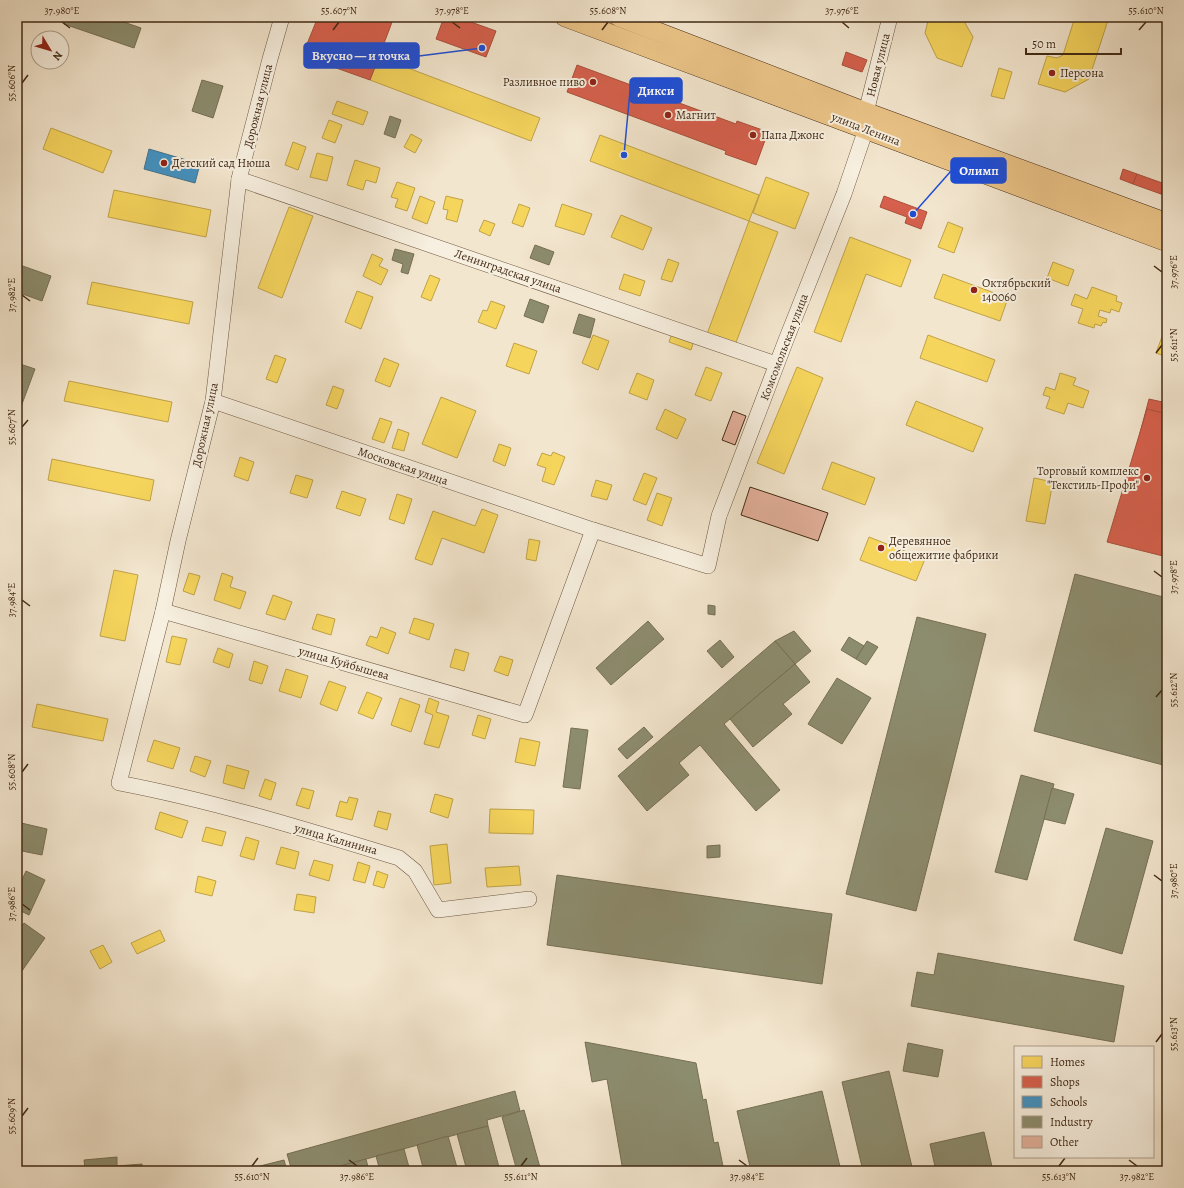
<svg xmlns="http://www.w3.org/2000/svg" width="1184" height="1188" viewBox="0 0 1184 1188" font-family="Alegreya,serif">
<style>
.homes{fill:#f6d55c;stroke:#c0a247}
.shops{fill:#d6604d;stroke:#aa503c}
.schools{fill:#4393c3;stroke:#43748f}
.industry{fill:#8c8c6e;stroke:#766f53}
.building{fill:#e4b19c;stroke:#422a15}
.lines{fill:none;stroke-linecap:round;stroke-linejoin:round}
.minor-casing{stroke:#6e5943;stroke-width:16}
.major-casing{stroke:#422a15;stroke-width:20}
.minor{stroke:#f7efdf;stroke-width:15}
.major{stroke:#eac387;stroke-width:19}
.ticks{fill:none;stroke:#422a15;stroke-width:1.5}
.poi-dot{fill:#8f2418;stroke:#f7efdf;stroke-width:1.5}
.labels{text-anchor:middle;dominant-baseline:central;stroke-width:4;stroke-linejoin:round;paint-order:stroke}
.street-label{font-size:12px;fill:#422a15;stroke:#f7efdf}
.poi-label{font-size:12px;fill:#422a15;stroke:#f7efdf;text-anchor:start}
.leader{fill:none;stroke:#1d4ed8;stroke-width:1.5}
.callout-dot{fill:#1d4ed8;stroke:#f7efdf;stroke-width:1.5}
.callout{fill:#1d4ed8;stroke:#1d4ed8;stroke-width:1.5}
.callout-label{font-size:13px;text-anchor:middle;font-weight:bold;fill:#fff}
.neatline{fill:none;stroke:#422a15;stroke-width:1.5}
.ticks-label{font-size:10px;text-anchor:middle;fill:#422a15}
</style>
<rect width="100%" height="100%" fill="#f3e6ce"/>
<filter id="stains"><feTurbulence type="fractalNoise" baseFrequency=".005" numOctaves="4"/><feColorMatrix values="0 0 0 0 .2 0 0 0 0 .09 0 0 0 0 .02 0 0 0 .5 -.17"/></filter>
<radialGradient id="worn" r=".72"><stop offset=".6" stop-color="#630" stop-opacity="0"/><stop offset="1" stop-color="#630" stop-opacity=".3"/></radialGradient>
<!-- homes -->
<g class="homes">
<path d="M929,17H967L965,23L973,37L962,67L937,58L925,33Z"/>
<path d="M1075,17H1109L1089,79L1065,92L1038,84L1047,56L1057,58L1063,55Z"/>
<path d="M379,57L540,118L531,141L370,80Z"/>
<path d="M999,68L1012,72L1004,99L991,96Z"/>
<path d="M337,101L368,112L363,125L332,114Z"/>
<path d="M329,120L342,125L335,143L322,138Z"/>
<path d="M51,128L112,151L103,173L43,149Z"/>
<path d="M411,134L422,140L415,153L404,147Z"/>
<path d="M600,135L759,195L749,221L590,161Z"/>
<path d="M293,142L306,147L298,170L285,165Z"/>
<path d="M317,153L333,157L327,181L310,177Z"/>
<path d="M355,160L380,168L376,183L366,180L363,190L347,185Z"/>
<path d="M766,177L809,193L795,229L753,213Z"/>
<path d="M397,182L415,188L407,211L395,207L398,199L391,197Z"/>
<path d="M114,190L211,210L206,237L108,217Z"/>
<path d="M420,196L435,202L427,224L412,218Z"/>
<path d="M446,196L463,200L457,222L446,219L448,210L443,209Z"/>
<path d="M519,204L530,208L523,227L512,223Z"/>
<path d="M562,204L592,214L584,235L555,226Z"/>
<path d="M289,207L313,216L282,298L258,288Z"/>
<path d="M621,215L652,228L643,250L611,237Z"/>
<path d="M484,220L495,224L490,236L479,231Z"/>
<path d="M749,221L778,232L735,345L707,334Z"/>
<path d="M948,222L963,228L954,253L938,247Z"/>
<path d="M850,237L911,260L901,287L866,274L841,342L814,332Z"/>
<path d="M372,254L383,259L379,266L388,270L381,285L363,276Z"/>
<path d="M668,259L679,263L672,282L661,279Z"/>
<path d="M1053,262L1074,270L1068,286L1047,278Z"/>
<path d="M624,274L645,281L640,296L619,289Z"/>
<path d="M943,274L1008,298L1000,321L934,298Z"/>
<path d="M430,275L440,279L431,301L421,297Z"/>
<path d="M92,282L193,302L189,324L87,304Z"/>
<path d="M1092,287L1117,296L1116,301L1122,303L1119,312L1111,309L1110,313L1100,310L1098,316L1107,319L1106,323L1103,322L1101,326L1095,324L1094,328L1078,323L1083,309L1071,305L1075,294L1087,299Z"/>
<path d="M357,291L373,297L361,329L345,322Z"/>
<path d="M491,301L505,306L496,329L478,322L483,310L487,311Z"/>
<path d="M1167,323V357L1156,353Z"/>
<path d="M673,330L695,338L691,350L669,342Z"/>
<path d="M593,335L609,341L598,370L582,363Z"/>
<path d="M928,335L995,360L987,382L920,358Z"/>
<path d="M514,343L537,351L529,374L506,366Z"/>
<path d="M275,355L286,359L277,383L266,379Z"/>
<path d="M384,358L399,364L390,387L375,381Z"/>
<path d="M706,367L722,373L711,401L695,395Z"/>
<path d="M797,367L823,378L784,474L757,463Z"/>
<path d="M637,373L654,380L647,400L629,393Z"/>
<path d="M1060,373L1076,378L1073,385L1089,391L1083,408L1068,403L1064,414L1046,408L1050,397L1043,395L1046,387L1055,390Z"/>
<path d="M69,381L172,402L168,422L64,401Z"/>
<path d="M333,386L344,390L337,409L326,405Z"/>
<path d="M441,397L476,411L457,458L422,444Z"/>
<path d="M916,401L983,428L973,452L906,425Z"/>
<path d="M665,409L686,419L677,439L656,429Z"/>
<path d="M380,418L392,422L384,443L372,439Z"/>
<path d="M398,429L409,433L404,451L392,448Z"/>
<path d="M499,444L511,448L505,466L493,461Z"/>
<path d="M553,452L565,457L554,485L542,481L546,468L537,465L542,453L551,456Z"/>
<path d="M240,457L254,462L248,481L234,476Z"/>
<path d="M52,459L154,480L150,501L48,480Z"/>
<path d="M832,462L875,478L865,505L822,489Z"/>
<path d="M644,473L657,478L646,505L633,500Z"/>
<path d="M296,475L313,480L307,498L290,493Z"/>
<path d="M1034,478L1053,482L1045,524L1026,521Z"/>
<path d="M596,480L612,485L607,500L591,496Z"/>
<path d="M342,491L366,499L360,516L336,508Z"/>
<path d="M657,493L672,498L662,526L647,520Z"/>
<path d="M397,494L412,499L404,524L389,519Z"/>
<path d="M482,509L498,515L484,553L442,538L432,565L415,559L433,511L475,526Z"/>
<path d="M869,537L925,559L916,581L860,560Z"/>
<path d="M529,539L540,541L536,561L526,559Z"/>
<path d="M114,570L138,575L125,641L100,636Z"/>
<path d="M189,573L200,576L194,595L183,591Z"/>
<path d="M222,573L233,577L230,587L246,592L240,609L214,600Z"/>
<path d="M273,595L292,602L285,620L266,614Z"/>
<path d="M317,614L335,619L331,635L312,629Z"/>
<path d="M414,618L434,624L429,640L409,633Z"/>
<path d="M381,627L396,633L388,654L366,645L370,636L377,638Z"/>
<path d="M172,636L187,639L180,665L166,662Z"/>
<path d="M218,648L233,654L229,668L213,662Z"/>
<path d="M455,649L469,653L464,671L450,667Z"/>
<path d="M500,656L513,660L508,676L494,671Z"/>
<path d="M254,661L268,666L262,684L249,680Z"/>
<path d="M286,669L308,676L301,698L279,691Z"/>
<path d="M329,681L346,687L337,711L320,704Z"/>
<path d="M367,692L382,698L373,719L358,713Z"/>
<path d="M400,698L420,705L411,732L391,725Z"/>
<path d="M429,698L439,702L436,712L449,716L439,748L424,744L433,715L425,712Z"/>
<path d="M37,704L108,719L103,741L32,727Z"/>
<path d="M478,715L491,719L485,739L472,735Z"/>
<path d="M520,738L540,742L535,766L515,762Z"/>
<path d="M154,740L180,748L173,769L147,761Z"/>
<path d="M195,756L211,761L205,777L190,771Z"/>
<path d="M227,765L249,771L244,789L223,783Z"/>
<path d="M265,779L276,783L271,800L259,796Z"/>
<path d="M302,788L314,791L309,809L296,805Z"/>
<path d="M435,794L453,799L448,818L430,812Z"/>
<path d="M349,797L358,799L352,820L336,816L340,801L347,803Z"/>
<path d="M490,809L534,810L533,834L489,833Z"/>
<path d="M378,811L391,814L387,830L374,826Z"/>
<path d="M160,812L188,821L182,838L155,829Z"/>
<path d="M206,827L226,832L222,846L202,841Z"/>
<path d="M246,837L259,841L254,860L240,856Z"/>
<path d="M447,844L451,883L434,885L430,846Z"/>
<path d="M281,847L299,852L295,869L276,864Z"/>
<path d="M314,860L333,865L329,881L309,875Z"/>
<path d="M358,862L370,866L365,883L353,880Z"/>
<path d="M519,866L521,885L487,887L485,868Z"/>
<path d="M377,871L388,875L384,888L373,885Z"/>
<path d="M198,876L216,881L212,896L195,892Z"/>
<path d="M297,894L316,897L314,913L294,910Z"/>
<path d="M160,930L165,941L137,954L131,943Z"/>
<path d="M103,945L112,962L100,969L90,951Z"/>
</g>
<!-- shops -->
<g class="shops">
<path d="M318,17H394L370,80L325,64L329,53L307,44Z"/>
<path d="M444,17H457L496,31L486,57L436,39Z"/>
<path d="M846,52L867,60L862,72L842,65Z"/>
<path d="M577,65L736,124L737,121L768,132L756,165L725,154L726,151L567,92Z"/>
<path d="M1123,169L1137,174L1133,184L1120,179Z"/>
<path d="M1137,174L1165,184L1161,194L1133,184Z"/>
<path d="M1165,184L1167,185V196L1161,194Z"/>
<path d="M884,196L927,212L921,229L905,223L907,217L880,207Z"/>
<path d="M1149,399L1167,403V501L1125,490Z"/>
<path d="M1147,409L1167,414V557L1107,542Z"/>
</g>
<!-- schools -->
<path class="schools" d="M149,149L200,164L195,183L144,169Z"/>
<!-- industry -->
<g class="industry">
<path d="M67,17H109L141,28L134,48L64,24Z"/>
<path d="M202,80L223,86L213,118L192,111Z"/>
<path d="M390,116L401,120L395,138L384,134Z"/>
<path d="M535,245L554,252L549,265L530,258Z"/>
<path d="M395,249L414,254L408,274L401,272L403,264L392,260Z"/>
<path d="M17,264L51,276L42,301L17,292Z"/>
<path d="M530,299L549,306L543,323L524,316Z"/>
<path d="M579,314L595,319L590,338L573,333Z"/>
<path d="M17,363L35,369L19,412H17Z"/>
<path d="M1075,574L1167,598V766L1034,731Z"/>
<path d="M708,605L715,606V615L708,614Z"/>
<path d="M917,617L986,634L916,911L846,894Z"/>
<path d="M648,621L664,639L611,685L596,668Z"/>
<path d="M794,631L811,651L795,664L775,641Z"/>
<path d="M849,637L864,646L856,659L841,650Z"/>
<path d="M720,640L734,657L722,668L707,651Z"/>
<path d="M775,641L795,664L724,724L780,790L756,811L700,745L679,763L689,775L647,811L618,776Z"/>
<path d="M867,641L878,647L866,665L856,659Z"/>
<path d="M795,664L810,682L783,704L792,714L753,747L730,719Z"/>
<path d="M837,678L871,698L842,744L808,724Z"/>
<path d="M644,727L653,737L627,759L618,749Z"/>
<path d="M571,728L588,730L580,789L563,787Z"/>
<path d="M1021,775L1054,784L1027,880L995,872Z"/>
<path d="M1052,788L1074,794L1065,824L1044,819Z"/>
<path d="M17,822L47,829L42,855L17,850Z"/>
<path d="M1106,828L1153,841L1122,954L1074,940Z"/>
<path d="M720,845V857L707,858V846Z"/>
<path d="M26,871L45,880L29,915L17,909V891Z"/>
<path d="M557,875L832,914L822,984L547,945Z"/>
<path d="M24,923L45,938L17,978V932Z"/>
<path d="M938,953L1124,986L1114,1042L911,1006L917,972L934,975Z"/>
<path d="M585,1042L696,1063L703,1100L706,1099L714,1143L718,1142L724,1171H623L607,1079L592,1082Z"/>
<path d="M908,1043L943,1050L938,1077L903,1071Z"/>
<path d="M889,1071L913,1171H863L842,1082Z"/>
<path d="M515,1091L520,1111L487,1120L488,1126L322,1171H292L287,1154Z"/>
<path d="M822,1091L841,1171H751L737,1111Z"/>
<path d="M524,1110L541,1171H517L502,1117Z"/>
<path d="M488,1126L500,1171H467L457,1134Z"/>
<path d="M984,1132L993,1171H936L930,1144Z"/>
<path d="M448,1136L458,1171H424L417,1145Z"/>
<path d="M404,1149L410,1171H380L376,1156Z"/>
<path d="M117,1157V1166L142,1164L143,1171H53L85,1168L84,1160Z"/>
<path d="M366,1159L369,1171H337L336,1167Z"/>
<path d="M284,1160L287,1171H240Z"/>
</g>
<!-- building -->
<g class="building">
<path d="M733,411L746,416L735,445L722,440Z"/>
<path d="M750,487L828,513L818,541L741,515Z"/>
</g>
<g class="lines">
<defs>
<g id="minor">
<path d="M282,17L270,59L239,179L213,401L178,541L163,611L119,783C214,801 307,830 399,858L415,871L438,910L529,899"/>
<path d="M866,112L890,17"/>
<path d="M239,179L776,364"/>
<path d="M213,401L593,530L708,566L719,516L786,340L844,194L866,129"/>
<path d="M163,611L525,715L593,530"/>
</g>
<g id="major">
<path d="M565,17L1167,242"/>
<path d="M619,17L866,112L1167,223"/>
</g>
</defs>
<!-- minor casing -->
<use href="#minor" class="minor-casing"/>
<!-- major casing -->
<use href="#major" class="major-casing"/>
<!-- minor -->
<use href="#minor" class="minor"/>
<!-- major -->
<use href="#major" class="major"/>
</g>
<!-- ticks -->
<path class="ticks" d="M62,22L70,28M452,22L460,28M842,22L849,28M333,30L339,22M602,30L608,22M1139,30L1146,22M22,83L28,75M1154,266L1162,272M22,295L30,301M1156,353L1162,345M22,427L28,420M1154,571L1162,577M22,600L30,606M1156,697L1162,690M22,772L28,764M1154,875L1162,881M22,904L30,910M1156,1042L1162,1034M22,1116L28,1108M349,1160L357,1166M739,1160L747,1166M1129,1160L1137,1166M252,1166L258,1158M521,1166L527,1158M1059,1166L1065,1158"/>
<!-- markers -->
<g class="poi-dot">
<circle cx="1052" cy="73" r="4"/>
<circle cx="593" cy="82" r="4"/>
<circle cx="668" cy="115" r="4"/>
<circle cx="753" cy="135" r="4"/>
<circle cx="164" cy="163" r="4"/>
<circle cx="974" cy="290" r="4"/>
<circle cx="1147" cy="478" r="4"/>
<circle cx="881" cy="548" r="4"/>
</g>
<g class="labels">
<!-- street labels -->
<g class="street-label">
<text transform="translate(878 65) rotate(-76)">Новая улица</text>
<text transform="translate(258 106) rotate(-76)">Дорожная улица</text>
<text transform="translate(866 129) rotate(21)">улица Ленина</text>
<text transform="translate(508 271) rotate(19)">Ленинградская улица</text>
<text transform="translate(784 347) rotate(-69)">Комсомольская улица</text>
<text transform="translate(205 425) rotate(-78)">Дорожная улица</text>
<text transform="translate(403 466) rotate(19)">Московская улица</text>
<text transform="translate(344 663) rotate(16)">улица Куйбышева</text>
<text transform="translate(336 839) rotate(16)">улица Калинина</text>
</g>
<!-- poi labels -->
<g class="poi-label">
<text x="1060" y="73">Персона</text>
<text x="585" y="82" text-anchor="end">Разливное пиво</text>
<text x="676" y="115">Магнит</text>
<text x="761" y="135">Папа Джонс</text>
<text x="172" y="163">Детский сад Нюша</text>
<text x="982" y="283">Октябрьский<tspan x="982" dy="14">140060</tspan></text>
<text x="1139" y="471" text-anchor="end">Торговый комплекс<tspan x="1139" dy="14">"Текстиль-Профи"</tspan></text>
<text x="889" y="541">Деревянное<tspan x="889" dy="14">общежитие фабрики</tspan></text>
</g>
</g>
<!-- callouts -->
<path class="leader" d="M482 48L419 56M624 155L630 91M913 214L951 171"/>
<g class="callout-dot">
<circle cx="482" cy="48" r="4"/>
<circle cx="624" cy="155" r="4"/>
<circle cx="913" cy="214" r="4"/>
</g>
<g class="callout">
<rect x="304" y="43" width="115" height="25" rx="4"/>
<rect x="630" y="78" width="52" height="25" rx="4"/>
<rect x="951" y="158" width="55" height="25" rx="4"/>
</g>
<g class="callout-label">
<text x="361" y="60">Вкусно — и точка</text>
<text x="656" y="95">Дикси</text>
<text x="979" y="175">Олимп</text>
</g>
<!-- margin -->
<rect width="1184" height="1188" fill="none" stroke="#f3e6ce" stroke-width="44"/>
<!-- legend -->
<rect x="1014" y="1046" width="140" height="112" fill="#f7efdf" stroke="#afa08e"/>
<rect x="1022" y="1056" width="20" height="12" fill="#f6d55c" stroke="#afa08e"/>
<text x="1050" y="1066" font-size="12" fill="#422a15">Homes</text>
<rect x="1022" y="1076" width="20" height="12" fill="#d6604d" stroke="#afa08e"/>
<text x="1050" y="1086" font-size="12" fill="#422a15">Shops</text>
<rect x="1022" y="1096" width="20" height="12" fill="#4393c3" stroke="#afa08e"/>
<text x="1050" y="1106" font-size="12" fill="#422a15">Schools</text>
<rect x="1022" y="1116" width="20" height="12" fill="#8c8c6e" stroke="#afa08e"/>
<text x="1050" y="1126" font-size="12" fill="#422a15">Industry</text>
<rect x="1022" y="1136" width="20" height="12" fill="#e4b19c" stroke="#afa08e"/>
<text x="1050" y="1146" font-size="12" fill="#422a15">Other</text>
<!-- north arrow -->
<g transform="translate(50 50) rotate(128)"><circle r="19" fill="#f7efdf" stroke="#afa08e"/>
<path d="M0-3L7 15L0 10L-7 15Z" fill="#8f2418"/>
<text y="-6" font-size="11" font-weight="bold" text-anchor="middle" fill="#422a15">N</text>
</g>
<!-- scale -->
<path d="M1026 48v6h95v-6" fill="none" stroke="#422a15" stroke-width="2"/>
<text x="1032" y="48" font-size="12" fill="#422a15" stroke="#f7efdf" stroke-width="3" paint-order="stroke">50 m</text>
<rect x="22" y="22" width="1140" height="1144" class="neatline"/>
<g class="ticks-label">
<text x="62" y="14">37.980°E</text>
<text x="339" y="14">55.607°N</text>
<text x="452" y="14">37.978°E</text>
<text x="608" y="14">55.608°N</text>
<text x="842" y="14">37.976°E</text>
<text x="1146" y="14">55.610°N</text>
<text transform="translate(11 83) rotate(-90)" y="4">55.606°N</text>
<text transform="translate(1173 272) rotate(-90)" y="4">37.976°E</text>
<text transform="translate(11 295) rotate(-90)" y="4">37.982°E</text>
<text transform="translate(1173 345) rotate(-90)" y="4">55.611°N</text>
<text transform="translate(11 427) rotate(-90)" y="4">55.607°N</text>
<text transform="translate(1173 577) rotate(-90)" y="4">37.978°E</text>
<text transform="translate(11 600) rotate(-90)" y="4">37.984°E</text>
<text transform="translate(1173 690) rotate(-90)" y="4">55.612°N</text>
<text transform="translate(11 772) rotate(-90)" y="4">55.608°N</text>
<text transform="translate(1173 881) rotate(-90)" y="4">37.980°E</text>
<text transform="translate(11 904) rotate(-90)" y="4">37.986°E</text>
<text transform="translate(1173 1034) rotate(-90)" y="4">55.613°N</text>
<text transform="translate(11 1116) rotate(-90)" y="4">55.609°N</text>
<text x="252" y="1180">55.610°N</text>
<text x="357" y="1180">37.986°E</text>
<text x="521" y="1180">55.611°N</text>
<text x="747" y="1180">37.984°E</text>
<text x="1059" y="1180">55.613°N</text>
<text x="1137" y="1180">37.982°E</text>
</g>
<rect width="100%" height="100%" filter="url(#stains)"/>
<rect width="100%" height="100%" fill="url(#worn)"/>
</svg>
